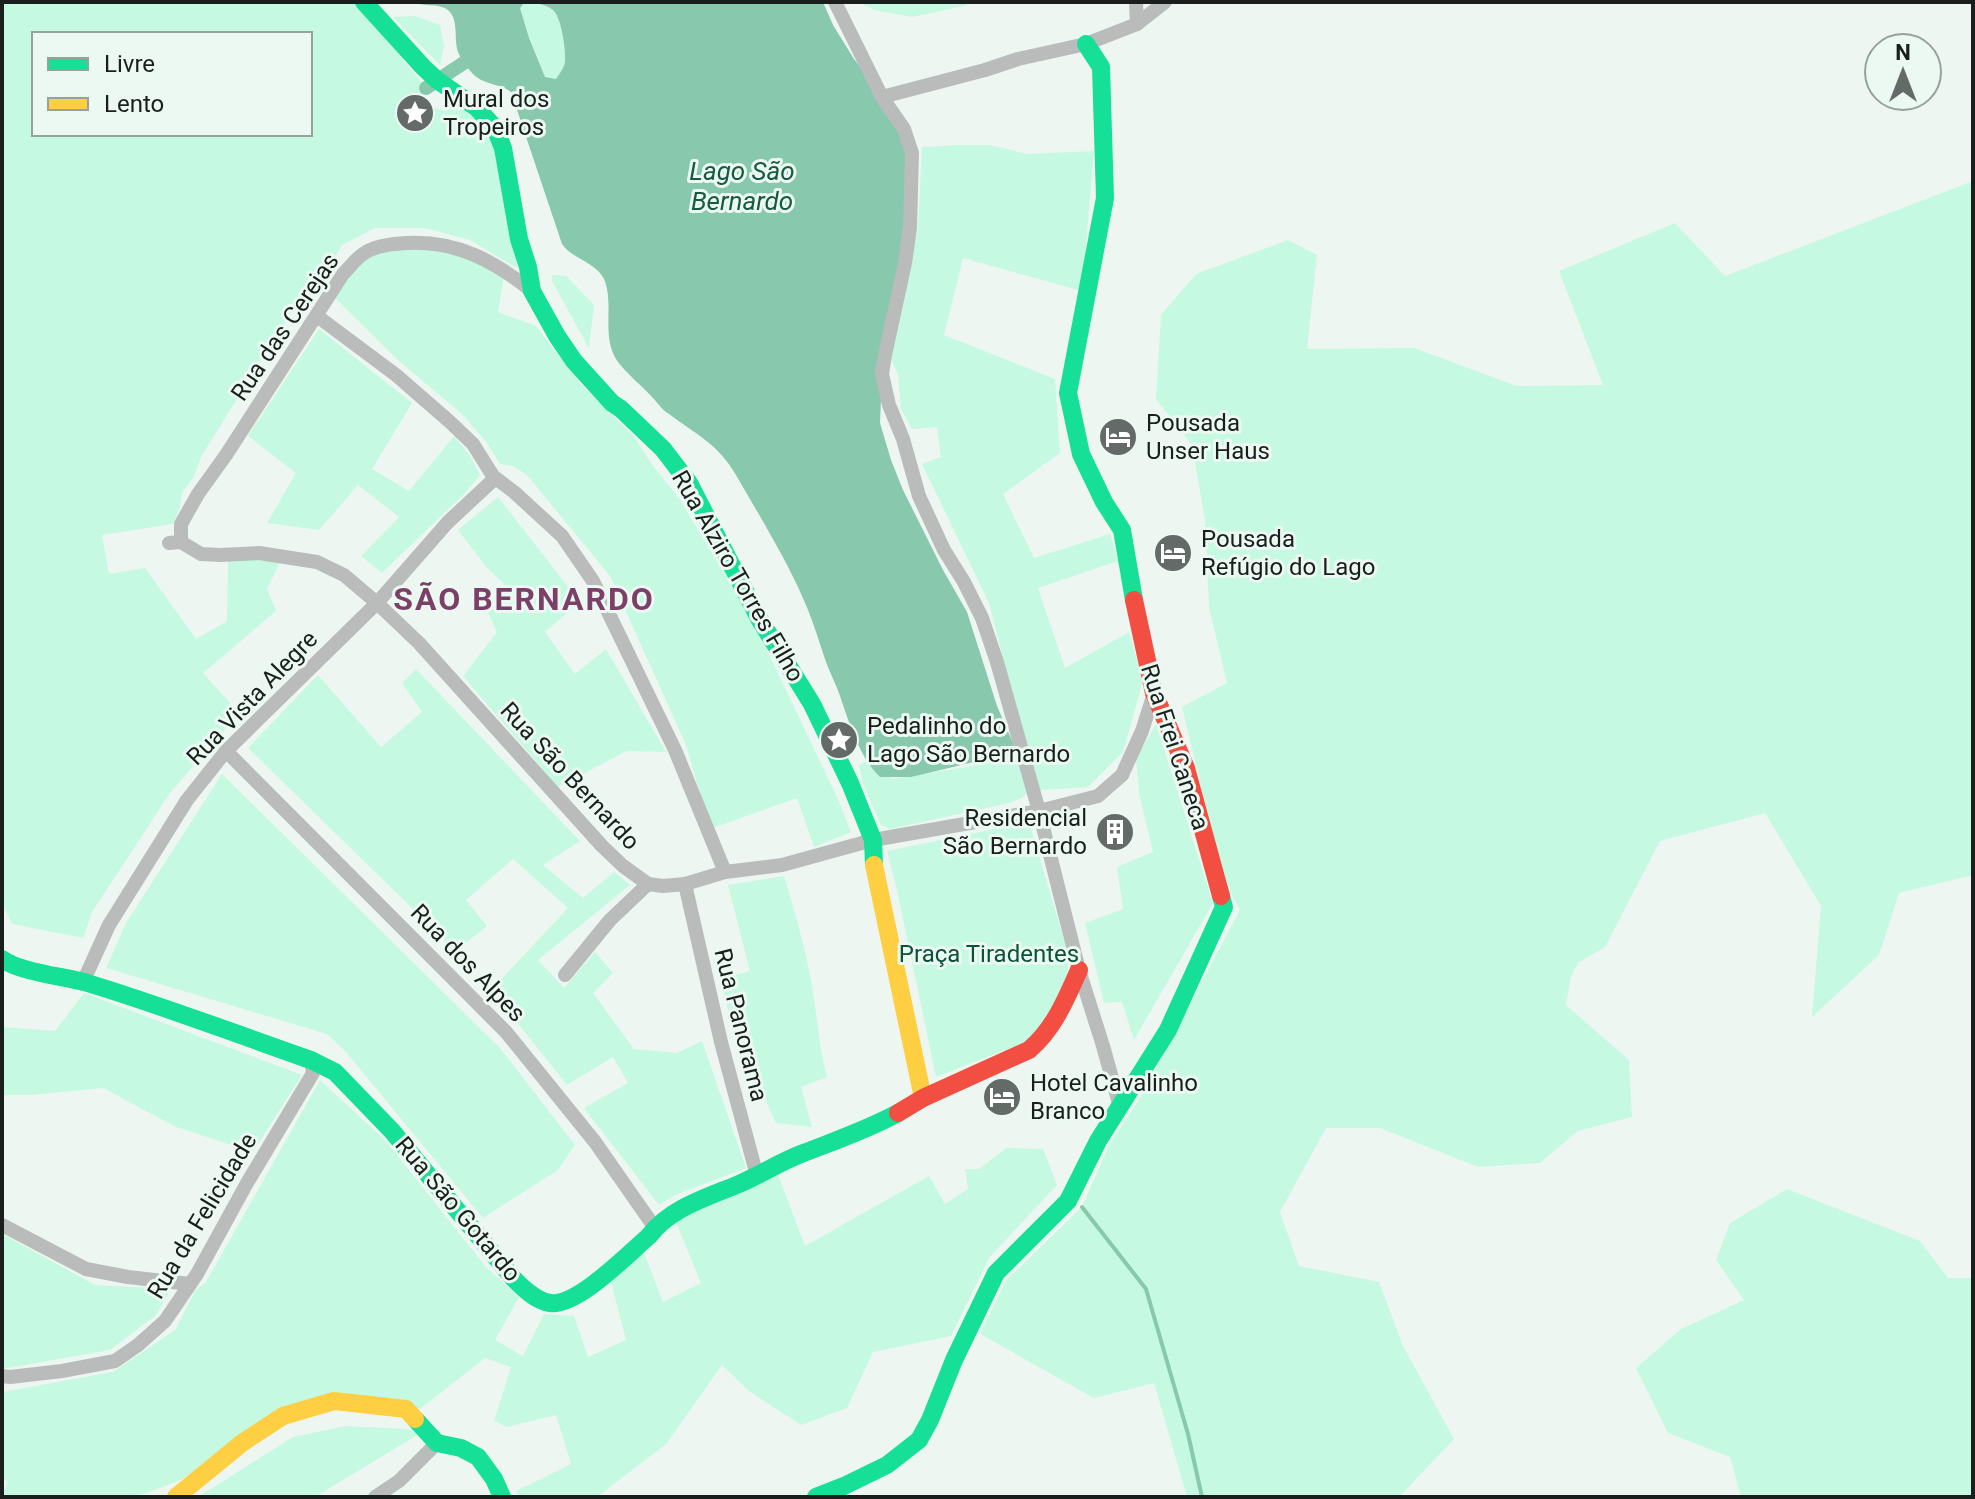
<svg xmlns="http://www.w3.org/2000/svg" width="1975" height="1499" viewBox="0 0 1975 1499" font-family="Roboto,sans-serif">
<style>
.green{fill:#c6f9e2;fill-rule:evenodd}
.water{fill:#88c8ad;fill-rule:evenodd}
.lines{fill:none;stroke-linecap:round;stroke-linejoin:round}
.stream{stroke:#88c8ad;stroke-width:4}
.canal{stroke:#88c8ad;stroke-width:14}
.street{stroke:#b9bcbb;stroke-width:14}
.fast{stroke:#16e098;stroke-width:18}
.slow{stroke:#ffcf43;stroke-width:18}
.jam{stroke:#f24e42;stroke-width:18}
.labels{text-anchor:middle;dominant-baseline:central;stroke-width:6;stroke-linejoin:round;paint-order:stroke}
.poi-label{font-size:24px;fill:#1a1f1d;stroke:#ebf9f2;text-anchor:start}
.street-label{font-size:24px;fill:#1a1f1d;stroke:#ebf9f2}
.park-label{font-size:24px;fill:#0a523a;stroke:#ebf9f2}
.water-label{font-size:26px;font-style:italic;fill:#165a41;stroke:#ebf9f2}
.district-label{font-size:32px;font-weight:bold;letter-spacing:2px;fill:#7c3f68;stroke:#ebf9f2}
</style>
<rect width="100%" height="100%" fill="#eef6f2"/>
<!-- green -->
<g class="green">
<path d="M2,2H357L426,88L413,103L446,111L457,102L472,112L493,142L512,230L517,268L470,240L425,228H375L342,245L327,271L303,294L202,455L193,478L182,493L180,507L173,524L102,535L109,574L145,568L196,639L227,621L228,558L280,562L267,589L276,611L203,673L239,713L170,793L92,912L83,938L12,924L2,903ZM34,34H310V134H34Z"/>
<path d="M858,2H970L964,6L912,17L874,10Z"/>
<path d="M524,3C533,2 547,4 554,11C562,20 566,50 565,62C564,68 560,73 556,79L545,77L529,38L520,8Z"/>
<path d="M415,16L440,25L444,46L440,65L393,17Z"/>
<path d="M959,145H990L1027,154L1094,151L1082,291L963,258L944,335L1055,379L1060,453L1003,494L1034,558L1110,534L1118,561L1038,588L1065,668L1129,632L1143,681L1123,752L1088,787L1040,790L1017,712L989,603L922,464L941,457L937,427L912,429L901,409L898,375L889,355L918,229L922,147Z"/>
<path d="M1973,181V875L1899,893L1879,955L1812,1017L1821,906L1765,813L1660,841L1605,947L1578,963L1571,976L1566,1005L1629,1060L1632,1117L1578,1131L1540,1163L1478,1167L1380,1128H1326L1280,1212L1299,1266L1379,1282L1403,1346L1454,1439L1399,1497H1187L1154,1383L1094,1398L980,1334L1006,1280L1082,1207L1109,1145L1140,1098L1240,910L1225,884L1182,707L1227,683L1209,607L1205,520L1192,445L1156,399L1161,315L1196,274L1288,240L1317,255L1307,349L1414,348L1517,386L1603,385L1559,271L1675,223L1725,276Z"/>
<path d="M427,248L466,258L504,275L498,312L536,326L584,388L633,435L653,466L679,498L755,625L837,797L851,832L814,847L797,798L710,829L686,745L610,576L527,475L513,466L500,464L487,443L462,414L399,361L334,297L366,256L391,250Z"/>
<path d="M552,275L566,276L594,305L589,348L552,281Z"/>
<path d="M319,329L412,403L372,469L409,491L454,436L470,456L480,475L465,493L382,573L361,556L399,517L358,485L319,530L267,523L296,473L248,436Z"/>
<path d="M498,497L580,602L545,632L575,674L606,649L666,752L627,751L558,787L463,676L497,632L488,613L496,603L504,584L487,568L458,530Z"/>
<path d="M416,669L580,841L543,865L583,898L614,872L630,885L538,960L564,988L595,952L613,973L593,993L634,1049L677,1053L702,1041L746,1168L675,1195L659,1205L584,1108L628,1083L613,1057L567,1085L491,990L568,908L513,859L466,900L487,926L456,951L248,748L318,675L381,747L422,712L402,683Z"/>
<path d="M1156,724L1213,903L1134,1040L1122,1002L1104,1003L1085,923L1123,909L1117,867L1153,852L1139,793L1136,758Z"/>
<path d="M1017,753L1027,792L1022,798L1009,803L890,829L881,825L863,784L859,765L872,758L892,779L972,766L986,762L999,755Z"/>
<path d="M222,774L500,1048L575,1145L558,1170L483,1218L346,1052L327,1034L106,968L126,923Z"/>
<path d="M1029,822L1068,953V973L1049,1014L1028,1041L936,1077L897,890L887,851Z"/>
<path d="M784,876C795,912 805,948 812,985C817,1016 819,1047 827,1077L801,1087L812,1127L776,1123L734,1032L720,979L750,971L728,885Z"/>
<path d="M84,993L302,1075L253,1152L176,1127L103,1088L31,1095H2V1027L55,1031Z"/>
<path d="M320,1080L385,1140L486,1267L519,1297L495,1340L523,1356L544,1314L574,1316L588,1357L626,1340L611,1282L642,1248L663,1302L701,1283L675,1220L777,1172L805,1246L929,1176L945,1204L968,1189L965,1169H979L1006,1148L1043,1149L1057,1185L989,1258L951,1336L873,1352L847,1408L801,1425L749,1391L722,1365L666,1444L597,1497H518L516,1491L571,1464L556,1415L507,1427L494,1421L511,1367L485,1358L420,1409L408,1404L335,1394L235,1439L183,1479L147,1493L126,1497H2L8,1482L2,1478V1392L113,1372L175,1330L195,1291L206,1282Z"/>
<path d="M1787,1189L1920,1241L1948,1278H1973V1497H1741L1730,1457L1668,1433L1636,1368L1681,1329L1744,1300L1716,1260L1730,1223Z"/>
<path d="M2,1234L95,1285L171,1289L156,1315L110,1350L2,1369Z"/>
<path d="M345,1426L407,1429L419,1434L315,1497H198L293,1437Z"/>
</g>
<!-- water -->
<path class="water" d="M411,2H823L833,25L854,59L899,117L911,168L881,399L880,423L891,460L903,490L943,570L967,612L997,706L1013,743L1014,750L1011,757L974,762L911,777H880C859,757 849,722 840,696C836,684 830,673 826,662C820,645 815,627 808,610C790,565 760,517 736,475C718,444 697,435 669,414C662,410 658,403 652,397C641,385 628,375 618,362C600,337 615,305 604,279C596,262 572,259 562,244L511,92C499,83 483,85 472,73C467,67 461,59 458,52C453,38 461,13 442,7C432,4 421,6 411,2ZM524,3C533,2 547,4 554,11C562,20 566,51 565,62C564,68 560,73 556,79L545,77L529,38L520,8Z"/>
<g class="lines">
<!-- stream -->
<path class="stream" d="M1082,1207L1146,1289L1188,1434L1202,1497"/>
<!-- canal -->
<path class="canal" d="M426,88L465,62"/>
<!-- street -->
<g class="street">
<path d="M835,2L882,97L904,129L912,153L910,228L905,263L885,355L882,374L889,405L903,439L919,496L944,550L964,582L982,618L997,662L1039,811L1079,970L1103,1046L1120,1107"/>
<path d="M1136,2L1137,24"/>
<path d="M882,97L985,70L1018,59L1086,44L1137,24L1165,2"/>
<path d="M317,316L396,375L450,422L473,444L493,476L514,492L562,536L593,581L675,750L725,872"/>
<path d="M181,542V524L198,494L226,455L343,274C350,267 357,257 366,252C378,245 394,244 408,243C458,241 494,261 532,291"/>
<path d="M169,543L181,542L201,554L220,555L259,553L317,562L344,575L377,603L419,643L602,846L623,866L648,884L663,886L685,884L725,872L782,865L873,840L1039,811L1098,796L1122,775L1142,731L1154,693"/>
<path d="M226,751L506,1032L595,1142L655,1228"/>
<path d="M685,884L721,1042L757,1176"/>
<path d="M565,975L610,920L648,884"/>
<path d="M83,982L109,925L187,800L226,751L377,603L448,522L491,482L493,476"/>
<path d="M2,1225L86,1269L128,1277L190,1284"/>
<path d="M2,1376L10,1377L62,1371L115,1361L138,1345L165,1321L197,1274L247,1183L313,1073L311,1060"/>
<path d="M375,1497L399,1481L437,1443"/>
</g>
<!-- fast -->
<g class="fast">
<path d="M364,2L423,67L437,80L477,108L495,128L503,148L519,239L528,267L532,291L557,336L574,361L612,403L621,409L663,449L689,483L760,620L812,704L850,783L873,840L874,865"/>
<path d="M1086,44L1101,67L1105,198L1068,393L1081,454L1104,502L1122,530L1134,600"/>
<path d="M2,959C20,972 62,976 84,982C161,1005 236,1034 311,1060L335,1072L392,1131L513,1278C523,1288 536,1301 550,1303C577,1307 629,1253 649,1236C670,1208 708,1197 739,1184C760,1175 780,1162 801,1154C834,1141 867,1130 898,1113"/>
<path d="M415,1419L437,1443L461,1448L478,1457L494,1479L502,1497"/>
<path d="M816,1497L844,1486L887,1465L919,1440L930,1420L954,1360L996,1273L1068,1201L1098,1141L1168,1030L1224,907L1221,896"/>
</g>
<!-- slow -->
<g class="slow">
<path d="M874,865L923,1098"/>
<path d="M176,1497L242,1443L283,1416L334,1401L406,1409L415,1419"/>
</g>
<!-- jam -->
<g class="jam">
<path d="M1134,600L1154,693L1186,768L1221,896"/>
<path d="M898,1113L923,1098L1029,1050C1054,1029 1066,999 1079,970"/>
</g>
</g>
<!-- icons -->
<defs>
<symbol id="sight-disc" viewBox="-11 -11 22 22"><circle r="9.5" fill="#646a68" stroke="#ebf9f2"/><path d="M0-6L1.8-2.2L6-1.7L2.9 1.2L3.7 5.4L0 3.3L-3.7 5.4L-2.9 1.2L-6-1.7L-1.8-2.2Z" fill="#fff"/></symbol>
<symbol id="hotel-disc" viewBox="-11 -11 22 22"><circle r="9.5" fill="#646a68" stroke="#ebf9f2"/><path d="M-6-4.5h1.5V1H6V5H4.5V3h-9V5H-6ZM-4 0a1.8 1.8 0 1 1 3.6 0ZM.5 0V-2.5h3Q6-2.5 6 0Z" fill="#fff"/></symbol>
<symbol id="building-disc" viewBox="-11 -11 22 22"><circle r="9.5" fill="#646a68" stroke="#ebf9f2"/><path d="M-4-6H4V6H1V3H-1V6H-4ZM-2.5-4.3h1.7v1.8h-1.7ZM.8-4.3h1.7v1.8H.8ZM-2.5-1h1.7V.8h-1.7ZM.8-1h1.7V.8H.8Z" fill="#fff"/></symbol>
</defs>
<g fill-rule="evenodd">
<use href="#sight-disc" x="393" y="91" width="44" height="44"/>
<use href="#hotel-disc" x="1096" y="415" width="44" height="44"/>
<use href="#hotel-disc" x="1151" y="531" width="44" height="44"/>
<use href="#sight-disc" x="817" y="718" width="44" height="44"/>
<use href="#building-disc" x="1093" y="810" width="44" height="44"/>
<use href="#hotel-disc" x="980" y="1075" width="44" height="44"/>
</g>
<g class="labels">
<!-- poi labels -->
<g class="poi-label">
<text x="443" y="99">Mural dos<tspan x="443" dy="28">Tropeiros</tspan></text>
<text x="1146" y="423">Pousada<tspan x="1146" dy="28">Unser Haus</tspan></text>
<text x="1201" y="539">Pousada<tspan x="1201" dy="28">Refúgio do Lago</tspan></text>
<text x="867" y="726">Pedalinho do<tspan x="867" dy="28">Lago São Bernardo</tspan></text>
<text x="1087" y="818" text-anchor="end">Residencial<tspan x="1087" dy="28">São Bernardo</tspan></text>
<text x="1030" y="1083">Hotel Cavalinho<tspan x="1030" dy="28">Branco</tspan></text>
</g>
<!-- street labels -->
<g class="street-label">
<text transform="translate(285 327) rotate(-56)">Rua das Cerejas</text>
<text transform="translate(738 576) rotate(60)">Rua Alziro Torres Filho</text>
<text transform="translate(252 698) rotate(-46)">Rua Vista Alegre</text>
<text transform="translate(1175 747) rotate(72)">Rua Frei Caneca</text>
<text transform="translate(570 776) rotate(47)">Rua São Bernardo</text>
<text transform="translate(468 963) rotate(46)">Rua dos Alpes</text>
<text transform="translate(741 1025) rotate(76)">Rua Panorama</text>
<text transform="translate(458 1209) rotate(50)">Rua São Gotardo</text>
<text transform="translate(202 1216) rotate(-59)">Rua da Felicidade</text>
</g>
<!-- park labels -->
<g class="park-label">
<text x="989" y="954">Praça Tiradentes</text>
</g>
<!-- water labels -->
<g class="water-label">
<text x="742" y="171">Lago São<tspan x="742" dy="30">Bernardo</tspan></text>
</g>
<!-- district labels -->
<g class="district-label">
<text x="524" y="599">SÃO BERNARDO</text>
</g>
</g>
<!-- border -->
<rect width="1975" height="1499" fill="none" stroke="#1a1f1d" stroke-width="8"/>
<!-- legend -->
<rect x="32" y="32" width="280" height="104" fill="#ebf9f2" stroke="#97a29d" stroke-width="2"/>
<rect x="48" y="58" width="40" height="12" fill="#16e098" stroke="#97a29d" stroke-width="2"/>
<text x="104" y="72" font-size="24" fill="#1a1f1d">Livre</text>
<rect x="48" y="98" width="40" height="12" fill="#ffcf43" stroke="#97a29d" stroke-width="2"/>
<text x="104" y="112" font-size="24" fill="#1a1f1d">Lento</text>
<!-- north arrow -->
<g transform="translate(1903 72)"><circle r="38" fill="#ebf9f2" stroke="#97a29d" stroke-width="2"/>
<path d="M0-6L14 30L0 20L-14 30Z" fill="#646a68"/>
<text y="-12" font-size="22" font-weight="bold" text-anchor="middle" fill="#1a1f1d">N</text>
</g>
</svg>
